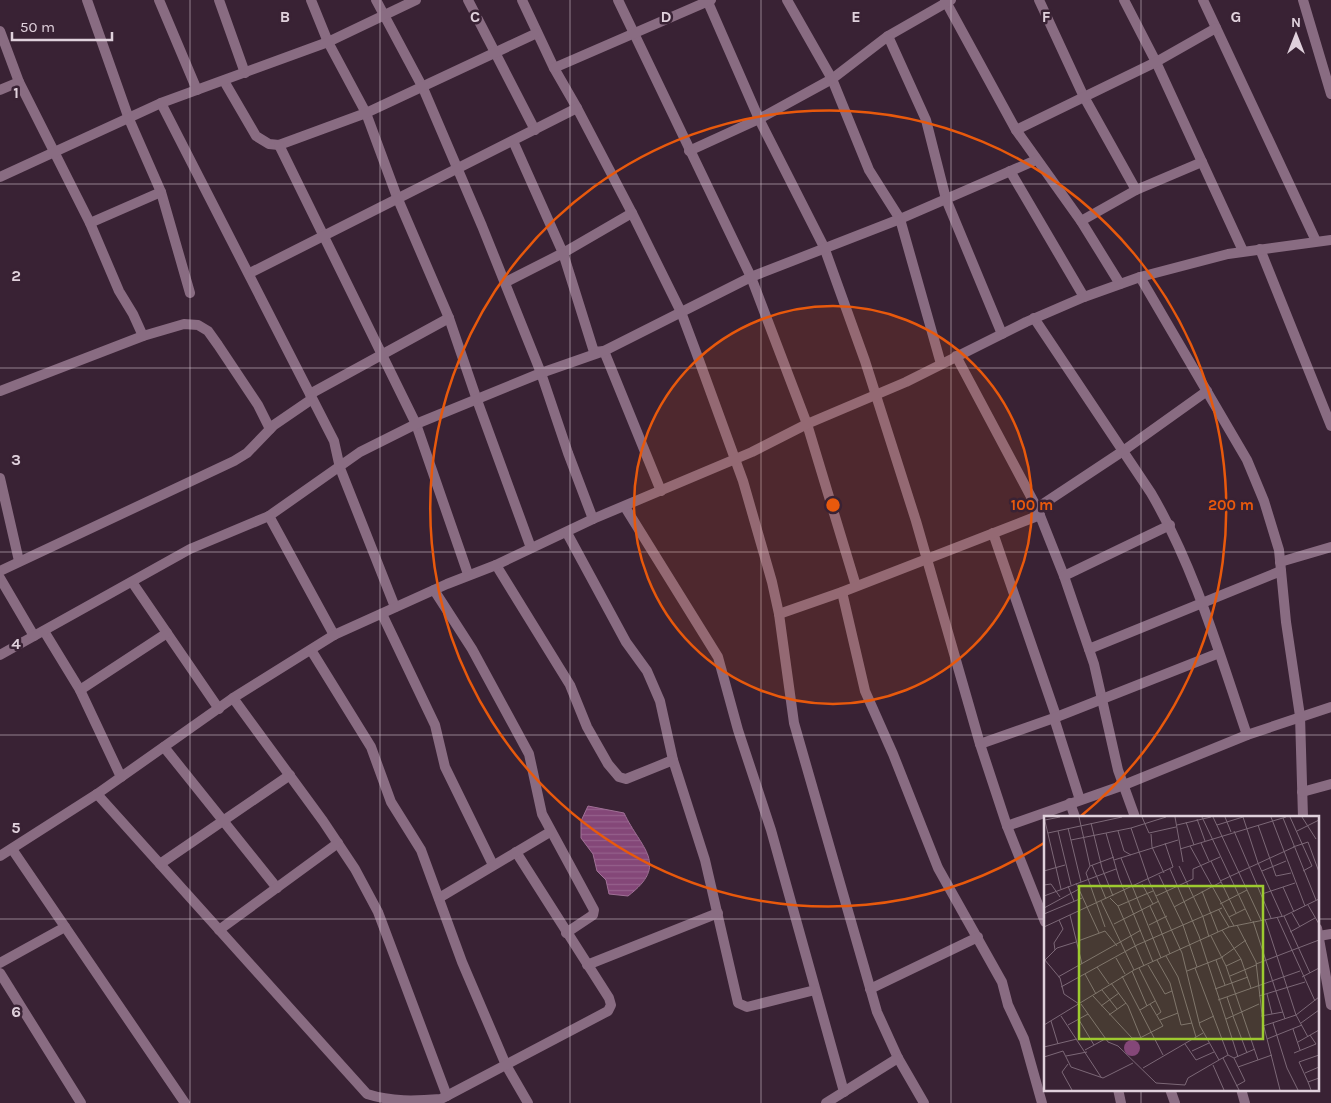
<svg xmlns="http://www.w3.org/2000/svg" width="1331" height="1103" viewBox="0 0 1331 1103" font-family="Karla,sans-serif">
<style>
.water{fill:url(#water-rules);stroke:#a07096}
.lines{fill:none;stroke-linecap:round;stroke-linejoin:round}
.minor{stroke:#896c82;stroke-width:10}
.tertiary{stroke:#896c82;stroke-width:10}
.grid{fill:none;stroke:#e0d1dc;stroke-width:1;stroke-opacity:0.55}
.ring{fill:none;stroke:#e8590c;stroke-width:2.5}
.inset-road{fill:none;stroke:#7c6877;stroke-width:1}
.view{fill:#9dca2f;fill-opacity:0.15;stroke:#9dca2f;stroke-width:2.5}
.inset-edge{fill:none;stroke:#e0d1dc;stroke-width:2.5}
.grid-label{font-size:16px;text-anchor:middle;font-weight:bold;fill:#e0d1dc;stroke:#392234;stroke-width:5;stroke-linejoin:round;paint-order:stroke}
.centre{fill:#e8590c;stroke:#392234;stroke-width:2.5}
.ring-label{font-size:15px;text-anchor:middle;font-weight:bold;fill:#e8590c;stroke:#392234;stroke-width:5;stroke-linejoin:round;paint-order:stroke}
</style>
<defs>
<pattern id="water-rules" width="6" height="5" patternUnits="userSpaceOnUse" patternTransform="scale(1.25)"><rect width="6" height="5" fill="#844778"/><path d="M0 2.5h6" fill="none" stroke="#95608b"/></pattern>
</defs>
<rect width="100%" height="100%" fill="#392234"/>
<!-- water -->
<path class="water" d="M588,806L624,813C641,849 670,864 628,896L609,894L606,880L597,871L593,854L581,838V821Z"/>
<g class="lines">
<!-- minor -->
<g class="minor">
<path d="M87,0L129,119L161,192L190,293"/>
<path d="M159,0L197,90"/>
<path d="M219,0L245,73"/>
<path d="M311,0L328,42L366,113L397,197L449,318L477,400L531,548"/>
<path d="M376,0L423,88L482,226L541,373L568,453L593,519"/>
<path d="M468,0L535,130"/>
<path d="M522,0L554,68L577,108L632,213L681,312L696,352L743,481L772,582L779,614L794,723L877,1012L898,1058L924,1103"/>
<path d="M618,0L751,277L807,424L856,586"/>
<path d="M707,0L759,119L824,247L865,361L916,521L980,744L1007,826L1045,922"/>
<path d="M787,0L832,79L869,170L900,219L941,364"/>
<path d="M945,0L1016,130L1081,221L1120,284"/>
<path d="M1039,0L1083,95L1136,190"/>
<path d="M1124,0L1156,62L1243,251"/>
<path d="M1203,0L1316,241"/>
<path d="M1303,0L1331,94"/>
<path d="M0,31L19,82L90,223L119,291L133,314L143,336"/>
<path d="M888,36L926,120L946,199L1002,334"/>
<path d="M554,68L711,0"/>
<path d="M224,81L256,136L269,144L279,145L366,113L537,33"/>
<path d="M0,90L19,82"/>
<path d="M161,103L334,441L340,468L395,607"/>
<path d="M1016,130L1156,62L1216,28"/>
<path d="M513,141L563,253L632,213"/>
<path d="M279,145L416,424L468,574"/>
<path d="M689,151L759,119L832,79L888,36L951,0"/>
<path d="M1010,171L1084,297"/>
<path d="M0,177L161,103L328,42L416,0"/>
<path d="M1081,221L1136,190L1202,162"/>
<path d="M90,223L161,192"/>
<path d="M1260,249L1331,426"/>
<path d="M250,273L577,108"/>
<path d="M1140,277L1247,460L1264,501L1279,550L1286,622L1300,716L1303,817"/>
<path d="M506,282L563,253L594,352L604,351L661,491"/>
<path d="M1034,318L1151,493C1195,568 1219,653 1247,735"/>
<path d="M956,356L1037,508L1064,576L1094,664L1118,770L1135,817"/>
<path d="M0,391L143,336L184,324L198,325L208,331L218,345L258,405L270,429"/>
<path d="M310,394L449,318"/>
<path d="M0,478L19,561"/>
<path d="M625,507L718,657L738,730L771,830L844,1092"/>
<path d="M1037,508L1123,451L1207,391"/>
<path d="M269,516L334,635"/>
<path d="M567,533L626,642L647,671L660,701L673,760L705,860L738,1003L747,1007L815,990"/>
<path d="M993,533L1056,716"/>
<path d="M1280,562L1331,547"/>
<path d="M496,565L570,685L587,727L608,764L619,777L626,779L673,760"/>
<path d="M0,571L234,461L247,453L274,425L312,399"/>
<path d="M1064,576L1170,525"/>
<path d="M0,578L34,636"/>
<path d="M132,582L219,709"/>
<path d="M434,590L472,649L529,754L542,814L594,910L593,915L566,933"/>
<path d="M842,592L865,691L893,754L938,868L1002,982L1008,1005L1024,1039L1042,1103"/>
<path d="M382,614L435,725L445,767L493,865"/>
<path d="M779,614L842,592L1040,515"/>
<path d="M44,631L80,690L121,777"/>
<path d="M1089,649L1281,571"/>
<path d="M311,650L371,747L391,802L421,850L462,962L506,1065L528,1103"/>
<path d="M0,655L190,549L269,516L360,452L416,424L541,373L604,351L751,277L900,219L1036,160"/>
<path d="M80,690L167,633"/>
<path d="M233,698L323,821L355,869L378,912L447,1096"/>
<path d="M1054,718L1080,800"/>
<path d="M980,744L1054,718L1219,653"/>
<path d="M164,747L277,888"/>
<path d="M1302,792L1331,784"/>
<path d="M97,794L367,1094C392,1102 415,1101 441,1099L608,1011L611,1005L609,998L516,852"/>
<path d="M1070,803L1075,817"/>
<path d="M1007,826L1124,785L1247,735L1331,707"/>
<path d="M12,849L185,1103"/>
<path d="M160,864L290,775"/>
<path d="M439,898L550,832"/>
<path d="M1317,928L1331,1005"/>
<path d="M219,930L338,843"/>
<path d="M1319,936L1331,934"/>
<path d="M0,963L65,927"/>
<path d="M587,965L718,913"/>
<path d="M0,973L81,1103"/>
<path d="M870,989L978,937"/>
<path d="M1118,1089L1121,1103"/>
<path d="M1170,1089L1175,1103"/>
<path d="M1241,1089L1245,1103"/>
<path d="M826,1103L898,1058"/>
</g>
<!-- tertiary -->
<path class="tertiary" d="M0,856L97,794L233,698L334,635L447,584L496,565L593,519L752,452L807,424L906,382L1026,322L1084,297L1140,277L1228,254L1331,240"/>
</g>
<!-- grid -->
<path class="grid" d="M190,0V1103M380,0V1103M570,0V1103M761,0V1103M951,0V1103M1141,0V817M0,184H1331M0,368H1331M0,552H1331M0,735H1331M0,919H1045M1317,919H1331M1141,1089V1103"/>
<!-- distance rings -->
<circle cx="833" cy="505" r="199" fill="#e8590c" fill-opacity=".12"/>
<g class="ring">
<circle cx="833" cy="505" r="199"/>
<path d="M1044 843A398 398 0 1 1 1081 816"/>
</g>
<!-- overview -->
<g transform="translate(1044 816)">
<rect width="275" height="275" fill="#392234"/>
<path d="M80 232a8 8 0 1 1 16 0a8 8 0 1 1-16 0Z" fill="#844778"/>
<path class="inset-road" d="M0,1L17,73M35,1L46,50M98,1L105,17L132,11M131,1L139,46M158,1L207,105M169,1L217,104M181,1L187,16M199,1L214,47L238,100M227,1L261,90M246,1L268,50L259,55M258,1L272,23M239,2L272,84M153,3L161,25M1,4L16,1M142,6L150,29M47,7L58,52L69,80M133,9L167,1M173,9L199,1M214,9L232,60L247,57M24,12L37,66M87,12L105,65L138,137L156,210L175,244M14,15L27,69M74,15L80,35L87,39M190,15L227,102M253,15L275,4M4,17L78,1M62,17L75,62L109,146M107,18L108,31L120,57M27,24L87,12L122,1M157,27L165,45M146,30L190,110M249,31L264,26L275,56M136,33L242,1M77,42L117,142M70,44L134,24M167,45L192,97M48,49L62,83M135,50L159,101L165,121M126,53L155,120L194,241M0,55L21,49M218,55L242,45M115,59L139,109L153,151M176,65L250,31M32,67L55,117M98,68L109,88M0,69L7,68L16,81M24,70L30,85M239,71L250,96M158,75L174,116M218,78L251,67M0,80L72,53M112,80L149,63V53L176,41M66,82L74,90L100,150M57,85L90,154M176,88L203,74M264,89L275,108M74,90L109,75M106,90L113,105L123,100M130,91L177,66M0,92L35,73M175,94L185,111M248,97L256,111M0,98L38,82M26,99L38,148M240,100L266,157M185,101L201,93M233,101L271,185M221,103L252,199L264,221M209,105L241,203M70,108L115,85M105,109L113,105L126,138M193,109L212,146L219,207L236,274M0,111L129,51L121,27M61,111L42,57L46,50L70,41M178,114L197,143L207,172M246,116L271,102M167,120L182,150L214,244M34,125L61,115L73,130M78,125L97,114M11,134L10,127L19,113L15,104M122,140L134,161L152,221M178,141L202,124M72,142L81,158M0,143L16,162L20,178L35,188M1,144L13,132L32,126M113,144L126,167L137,209L148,207M172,144L181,169M212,148L275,124M104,149L121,178L128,175M182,150L197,143M53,151L65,168M95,152L117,196L113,199M151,152L184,239M88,155L103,190M143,155L179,141M41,158L52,178M78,160L119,239M186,160L212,149M14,161L78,125M258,161L275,152M67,167L84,190L97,222M17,171L93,129L178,92M171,173L204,161M58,174L73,193M223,178L228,198M49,180L88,222H96L119,210L106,188M215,180L261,166M183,181L189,199M174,184L256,155M37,188L64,226L74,230L112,267L141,269L144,262L175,244L184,239L190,242L211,233M57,190L75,177M96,194L111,185M65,199L82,187M17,200L57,261M189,200L203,237M217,200L239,196M182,203L215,188M35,204L50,229M116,204L134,197M7,205L14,228M155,207L170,200M229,207L243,252L254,274M257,207L275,194M0,209L90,154L185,111L240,100L275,83M24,209L44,198M219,210L252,199L275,181M249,213L256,234M223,223L258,209M254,226L275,214M141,228L152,244L170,236M0,231L33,223M41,234L61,223M148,235L165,227M250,237L272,228L266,219M22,240L43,236M0,241L19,235L27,251L59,262L89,247M179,242L195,274M190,242L201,265L192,270M24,248L18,256L28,274M169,249L180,274M194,251L228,239M99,252L159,217M261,257L275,251M264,266L255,246L275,239M267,274L264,266L275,262"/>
<path class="view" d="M35,70H219V223H35Z"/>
<rect width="275" height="275" class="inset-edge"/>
</g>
<g class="grid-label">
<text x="285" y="22">B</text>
<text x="475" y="22">C</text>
<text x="666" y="22">D</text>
<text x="856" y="22">E</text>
<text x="1046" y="22">F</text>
<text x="1236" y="22">G</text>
<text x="16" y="98">1</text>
<text x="16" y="281">2</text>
<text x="16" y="465">3</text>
<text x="16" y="649">4</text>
<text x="16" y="833">5</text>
<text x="16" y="1017">6</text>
</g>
<circle cx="833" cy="505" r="8" class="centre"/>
<g class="ring-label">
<text x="1032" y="510">100 m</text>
<text x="1231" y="510">200 m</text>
</g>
<!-- north arrow -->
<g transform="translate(1296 35)" stroke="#392234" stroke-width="4" paint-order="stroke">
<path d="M0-4L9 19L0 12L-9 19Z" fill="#e0d1dc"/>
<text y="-8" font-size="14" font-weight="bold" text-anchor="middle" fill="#e0d1dc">N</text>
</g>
<!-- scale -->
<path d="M12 32v8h100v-8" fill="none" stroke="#e0d1dc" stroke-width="2.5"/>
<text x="20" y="32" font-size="15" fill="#e0d1dc" stroke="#392234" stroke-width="4" paint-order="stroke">50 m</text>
</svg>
